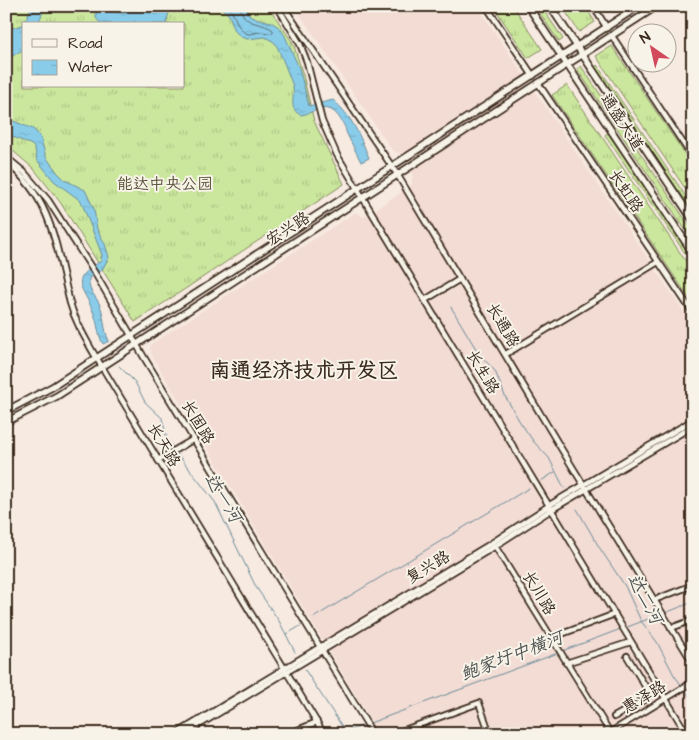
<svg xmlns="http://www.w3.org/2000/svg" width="699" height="740" viewBox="0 0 699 740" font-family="'Architects Daughter','LXGW WenKai TC',sans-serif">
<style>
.built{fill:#f3dcd4}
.grass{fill:url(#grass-tufts);stroke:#83885e;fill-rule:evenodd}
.water{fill:url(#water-ripples);stroke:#6a8b98}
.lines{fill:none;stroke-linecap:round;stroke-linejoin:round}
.shore{stroke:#5a6b70;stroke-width:1}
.stream{stroke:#6a8b98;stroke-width:1}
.minor-casing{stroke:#3b2a1e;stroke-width:8}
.major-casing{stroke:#3b2a1e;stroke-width:9}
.minor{stroke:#f7f3e8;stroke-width:4.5}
.major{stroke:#f7f3e8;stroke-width:5.5}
.labels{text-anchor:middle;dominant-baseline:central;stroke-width:4;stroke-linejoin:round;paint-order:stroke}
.street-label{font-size:16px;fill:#3b2a1e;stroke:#f7f3e8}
.park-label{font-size:16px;fill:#585037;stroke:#f7f3e8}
.water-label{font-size:18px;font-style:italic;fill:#4e5251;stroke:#f7f3e8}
.district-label{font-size:21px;font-weight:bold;fill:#3b2a1e;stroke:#f7f3e8}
</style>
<defs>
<pattern id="grass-tufts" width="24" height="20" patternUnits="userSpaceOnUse" patternTransform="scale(1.25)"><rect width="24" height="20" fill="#cbe79d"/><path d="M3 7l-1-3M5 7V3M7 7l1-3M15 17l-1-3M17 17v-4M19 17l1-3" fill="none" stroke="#afc687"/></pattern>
<pattern id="water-ripples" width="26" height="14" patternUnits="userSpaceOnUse" patternTransform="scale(1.25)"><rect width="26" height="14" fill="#89ccea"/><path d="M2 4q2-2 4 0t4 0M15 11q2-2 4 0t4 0" fill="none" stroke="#77afc8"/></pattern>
</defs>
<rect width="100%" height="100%" fill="#f7eae1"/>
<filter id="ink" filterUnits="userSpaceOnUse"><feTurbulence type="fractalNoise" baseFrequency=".02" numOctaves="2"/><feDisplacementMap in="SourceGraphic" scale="10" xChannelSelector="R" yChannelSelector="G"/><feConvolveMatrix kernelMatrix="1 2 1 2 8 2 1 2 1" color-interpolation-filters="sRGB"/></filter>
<g filter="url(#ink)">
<!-- built -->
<path class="built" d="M294,6H477L693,325V734H379L152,356L150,349L151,344L353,214L356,212L364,217L412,185V180L413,176L399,153L392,150Z"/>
<!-- grass -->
<g class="grass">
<path d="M6,6H268L293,43L303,75L314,121L344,184L135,322L60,202L34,169L6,145ZM24,24H184V86H24Z"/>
<path d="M493,6H513L542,49L528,58Z"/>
<path d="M535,6H541L563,39L559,42Z"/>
<path d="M562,6H585L595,22L579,32Z"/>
<path d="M612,46L693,166V200L596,56Z"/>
<path d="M597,65L693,207V212L595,67Z"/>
<path d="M581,66L693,231V241L577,69Z"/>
<path d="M567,85L693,272V304L552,95Z"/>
<path d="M608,133L693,259V265L605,135Z"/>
<path d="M148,358L315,633H314Z"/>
</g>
<!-- water -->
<g class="water">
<path d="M32,6H48L44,9L38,24H24V49L6,60V30L23,25Z"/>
<path d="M108,6H173L169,12L166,24H101L96,18V13Z"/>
<path d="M219,6H244L251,17L271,22L280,28L285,36L299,68L309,106L333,100C352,116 360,136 369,158L361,162L346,132C346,127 342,122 339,117C327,101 317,112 301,115C288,109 295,99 293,87C292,82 278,47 275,43C272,40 268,39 265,37L247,39L241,37L235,31L229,15Z"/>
<path d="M6,118L33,129L40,136L46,157L57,172L65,180L85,190L94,209L97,229L105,244L109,257L102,270L89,278C88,291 93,292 99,303C105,315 103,329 109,341L103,344C98,335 98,324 94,314C83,284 67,283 101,261L102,255L81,201L54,181L37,160L35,149L32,145L11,136L6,130Z"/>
</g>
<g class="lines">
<!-- shore -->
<path class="shore" d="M228,6C236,15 238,33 249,34C253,34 257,32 261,32C266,32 269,34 273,33V30C261,21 243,27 240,6"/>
<!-- stream -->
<g class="stream">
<path d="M451,307L479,354L495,371L505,396L520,422L534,442L549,458L564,488"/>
<path d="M119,366L135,382L145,402L162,418L167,439L173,448"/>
<path d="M176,452L215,502L256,587L279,621L295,652"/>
<path d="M541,481L555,472"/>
<path d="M577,509L599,547L625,586L641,621L657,642L674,675L682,686"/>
<path d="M665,613L693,602"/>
<path d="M313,618L529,488"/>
<path d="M625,628L661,614"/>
<path d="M287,634L302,625"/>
<path d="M562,651L621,629"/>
<path d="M305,670L347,734"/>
<path d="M684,689L693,701"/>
<path d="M370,723L558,653"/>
<path d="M341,734L366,724"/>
</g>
<defs>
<g id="minor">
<path d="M277,6L300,44L307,62L322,121L337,155L687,734"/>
<path d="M283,6L397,174L562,450L693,663"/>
<path d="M486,6L533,76"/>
<path d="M593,6L607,28"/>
<path d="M612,36L693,158"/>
<path d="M538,83L693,313"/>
<path d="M6,157L24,172L48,200L96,275L145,359L373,734"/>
<path d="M6,162C54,200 56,249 70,303C75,321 84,336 93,352L324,734"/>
<path d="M425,300L460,279"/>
<path d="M506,354L658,262"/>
<path d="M158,460L194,439"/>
<path d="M495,546L611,734"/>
<path d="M654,600L693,585"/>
<path d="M671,628L693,620"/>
<path d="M551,638L615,614"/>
<path d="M566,663L631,642"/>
<path d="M614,717L646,699L648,691L627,656"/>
<path d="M609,733L693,682"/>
<path d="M176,734L487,546L553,503L693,420"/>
<path d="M184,734L489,550L551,510L693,426"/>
<path d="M288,734L317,722"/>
<path d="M393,734L479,703L490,734"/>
</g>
<g id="major">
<path d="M528,6L693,253"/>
<path d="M550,6L693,220"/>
<path d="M6,411L52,387L639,6"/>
<path d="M6,422L57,396L657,6"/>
</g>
</defs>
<!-- minor casing -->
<use href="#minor" class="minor-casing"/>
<!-- major casing -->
<use href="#major" class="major-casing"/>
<!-- minor -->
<use href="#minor" class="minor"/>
<!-- major -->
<use href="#major" class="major"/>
</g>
</g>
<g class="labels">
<!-- street labels -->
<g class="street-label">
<text transform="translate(622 122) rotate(57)">通盛大道</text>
<text transform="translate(626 191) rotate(56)">长虹路</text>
<text transform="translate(288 229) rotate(-33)">宏兴路</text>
<text transform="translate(503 325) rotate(59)">长通路</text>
<text transform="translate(483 372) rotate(59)">长生路</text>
<text transform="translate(198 422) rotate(59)">长固路</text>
<text transform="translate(164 445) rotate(59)">长天路</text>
<text transform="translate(428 567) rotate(-31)">复兴路</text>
<text transform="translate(539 593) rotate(59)">长川路</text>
<text transform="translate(644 697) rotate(-31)">惠泽路</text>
</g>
<!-- park labels -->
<g class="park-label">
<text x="165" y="184">能达中央公园</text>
</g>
<!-- water labels -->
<g class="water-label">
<text transform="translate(223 498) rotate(59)">达一河</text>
<text transform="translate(645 599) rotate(62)">达二河</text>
<text transform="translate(512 656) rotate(-21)">鲍家圩中横河</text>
</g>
<!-- district labels -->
<g class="district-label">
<text x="304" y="370">南通经济技术开发区</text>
</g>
</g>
<!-- margin -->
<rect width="699" height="740" fill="none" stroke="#f7f3e8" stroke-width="25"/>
<rect x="12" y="12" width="674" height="715" fill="none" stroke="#3b2a1e" stroke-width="2" filter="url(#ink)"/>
<!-- legend -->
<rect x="22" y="22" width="162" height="65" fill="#f7f3e8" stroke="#aca397"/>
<rect x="32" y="39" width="25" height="8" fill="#f7f3e8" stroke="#aca397"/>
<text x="68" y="48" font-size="15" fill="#3b2a1e">Road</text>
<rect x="32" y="60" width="25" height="15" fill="url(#water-ripples)" stroke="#aca397"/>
<text x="68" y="72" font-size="15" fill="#3b2a1e">Water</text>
<!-- north arrow -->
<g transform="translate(652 48) rotate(326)"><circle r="24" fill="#f7f3e8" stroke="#aca397"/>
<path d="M0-4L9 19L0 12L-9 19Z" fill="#d1495b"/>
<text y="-8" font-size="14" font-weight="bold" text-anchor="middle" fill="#3b2a1e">N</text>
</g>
</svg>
